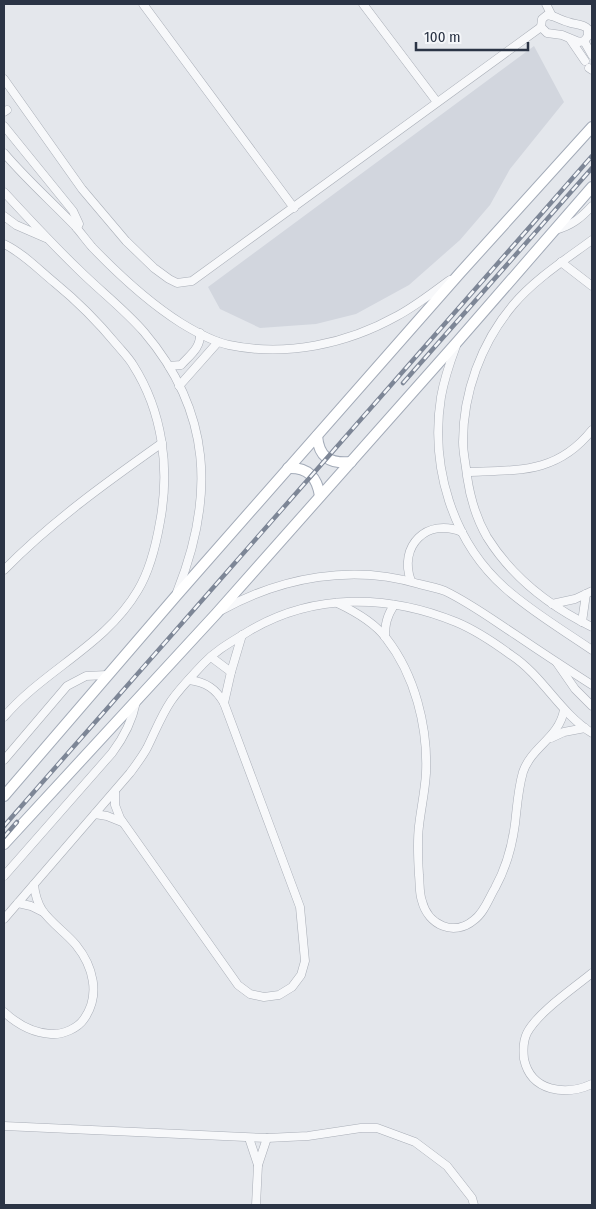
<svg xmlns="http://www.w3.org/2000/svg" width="596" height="1209" viewBox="0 0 596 1209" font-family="'Fira Sans Condensed',sans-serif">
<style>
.built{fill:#d2d6de}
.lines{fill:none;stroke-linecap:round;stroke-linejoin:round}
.minor-casing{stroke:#a9aeb7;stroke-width:9}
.major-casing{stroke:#a3abb8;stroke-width:12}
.minor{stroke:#f7f8fa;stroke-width:8}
.major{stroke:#fff;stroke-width:10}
.rail-casing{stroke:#7d8696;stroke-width:4.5}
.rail{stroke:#f4f6f9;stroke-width:2.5;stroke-dasharray:8;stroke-linecap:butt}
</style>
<rect width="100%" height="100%" fill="#e4e7ec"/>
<!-- built -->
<path class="built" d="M534,46L564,102L510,169L490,205L460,240L409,285L356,314L316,324L260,328L220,309L208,287Z"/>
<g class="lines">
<defs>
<g id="minor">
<path d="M143,4L294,208"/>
<path d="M363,4L437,102"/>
<path d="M546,4L552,16"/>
<path d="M547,15C556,16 560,20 568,22C575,25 582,23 588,29V36L584,41L579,42L562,35L547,33L541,27L542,19Z"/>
<path d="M570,39L585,61"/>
<path d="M584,41L592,55"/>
<path d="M589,68L592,70"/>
<path d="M4,79L82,189L126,241L154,268L169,279L177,283L192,281L541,27"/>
<path d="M4,112L7,110"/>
<path d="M4,126L73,211L79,224L77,228"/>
<path d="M4,153C26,179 52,202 75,226C81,233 86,240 92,247C117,273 151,304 181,323C194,331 215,342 229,345C286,357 347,344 397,316C416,306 433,292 450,280"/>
<path d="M4,192C28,218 52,244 78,269C99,290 124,309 144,332C212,412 215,497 177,592"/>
<path d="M4,216L16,225L46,238"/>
<path d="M555,230C571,226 581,218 592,206"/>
<path d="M592,240C565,260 535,279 513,305C481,343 463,393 463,442C463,453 466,465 467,476C470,497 476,518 487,537C512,577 551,607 592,627"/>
<path d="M4,244C23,253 39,270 55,283C77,301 98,322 117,345C122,351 129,358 133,365C163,412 170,469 160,522C156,545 150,570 138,590C106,645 44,670 4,717"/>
<path d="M561,262L592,286"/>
<path d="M456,346C450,362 444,380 441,397C430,466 452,541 505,588C532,612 563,630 592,650"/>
<path d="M169,366L181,365C190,355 201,348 200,333"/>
<path d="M179,386L218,342"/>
<path d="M467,472C518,470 557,474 592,430"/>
<path d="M4,570C51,522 107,482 162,443"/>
<path d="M411,581C398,546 427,517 462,532"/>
<path d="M337,603C354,611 374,622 386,638C415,675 428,727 426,773C425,791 421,808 419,826C417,842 418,859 419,875C420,884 419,893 422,901C428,925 454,937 474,920C484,913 489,898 495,888C506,868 512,847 515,824C517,807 518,789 523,772C532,746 559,738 564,710"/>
<path d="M552,604L575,599L592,591"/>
<path d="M222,610C282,577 353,564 419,584C428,586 437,588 445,591C470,603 493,620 516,635C541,652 567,669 592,685"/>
<path d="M582,622L586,594"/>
<path d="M385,637C385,624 387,616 394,605"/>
<path d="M211,657L231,672"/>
<path d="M557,663L575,689L592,706"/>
<path d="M224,703L231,672L242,635"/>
<path d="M551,738L564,732L585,728"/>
<path d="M4,760L67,686L86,676L107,675"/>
<path d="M115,792V805L120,818L238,985L250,994L264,997L279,995L292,987L301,975L305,961L300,907L224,703C216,689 206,682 189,680"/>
<path d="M95,814L107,816L122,822"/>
<path d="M4,876L112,753C124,737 132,722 136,702"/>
<path d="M18,903L31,906L43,912"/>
<path d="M4,919L130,773C136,765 142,757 147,748C155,732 161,716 171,701C180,688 192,676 203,664C216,650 233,641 249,631C313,593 388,594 456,622C473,629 496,644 511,655C543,676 559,712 592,733"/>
<path d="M592,973C574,988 538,1012 527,1033C523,1041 523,1050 524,1059C531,1092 566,1096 592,1084"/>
<path d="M4,1012C17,1024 33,1033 51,1034C63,1035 78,1028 84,1019C101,995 93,966 76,945C66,933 51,923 42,910C37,902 35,894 34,885"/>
<path d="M4,1126L267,1138L308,1136L361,1128H377L415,1142L447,1166L472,1198L474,1205"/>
<path d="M249,1138L258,1165"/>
<path d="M256,1205L258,1165L267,1138"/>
</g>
<g id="major">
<path d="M317,436C319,457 329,464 351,462"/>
<path d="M288,468C308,467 317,477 320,496"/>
<path d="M4,796L176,596L460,273L592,127"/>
<path d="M4,844L216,614L458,341L592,187"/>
</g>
</defs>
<!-- minor casing -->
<use href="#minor" class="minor-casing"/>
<!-- major casing -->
<use href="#major" class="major-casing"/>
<!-- minor -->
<use href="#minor" class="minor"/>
<!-- major -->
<use href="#major" class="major"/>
<defs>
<g id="rail">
<path d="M403,383L592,168"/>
<path d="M4,826L592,156"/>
<path d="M4,837L17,822"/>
</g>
</defs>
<!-- rail casing -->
<use href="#rail" class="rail-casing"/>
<!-- rail -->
<use href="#rail" class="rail"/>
</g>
<!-- border -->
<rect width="596" height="1209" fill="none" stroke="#2b3445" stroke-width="10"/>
<!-- scale -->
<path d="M416 42v8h112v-8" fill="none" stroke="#2b3445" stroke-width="2.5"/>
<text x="424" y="42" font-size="15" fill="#2b3445" stroke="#f4f6f9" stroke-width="4" paint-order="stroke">100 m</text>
</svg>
